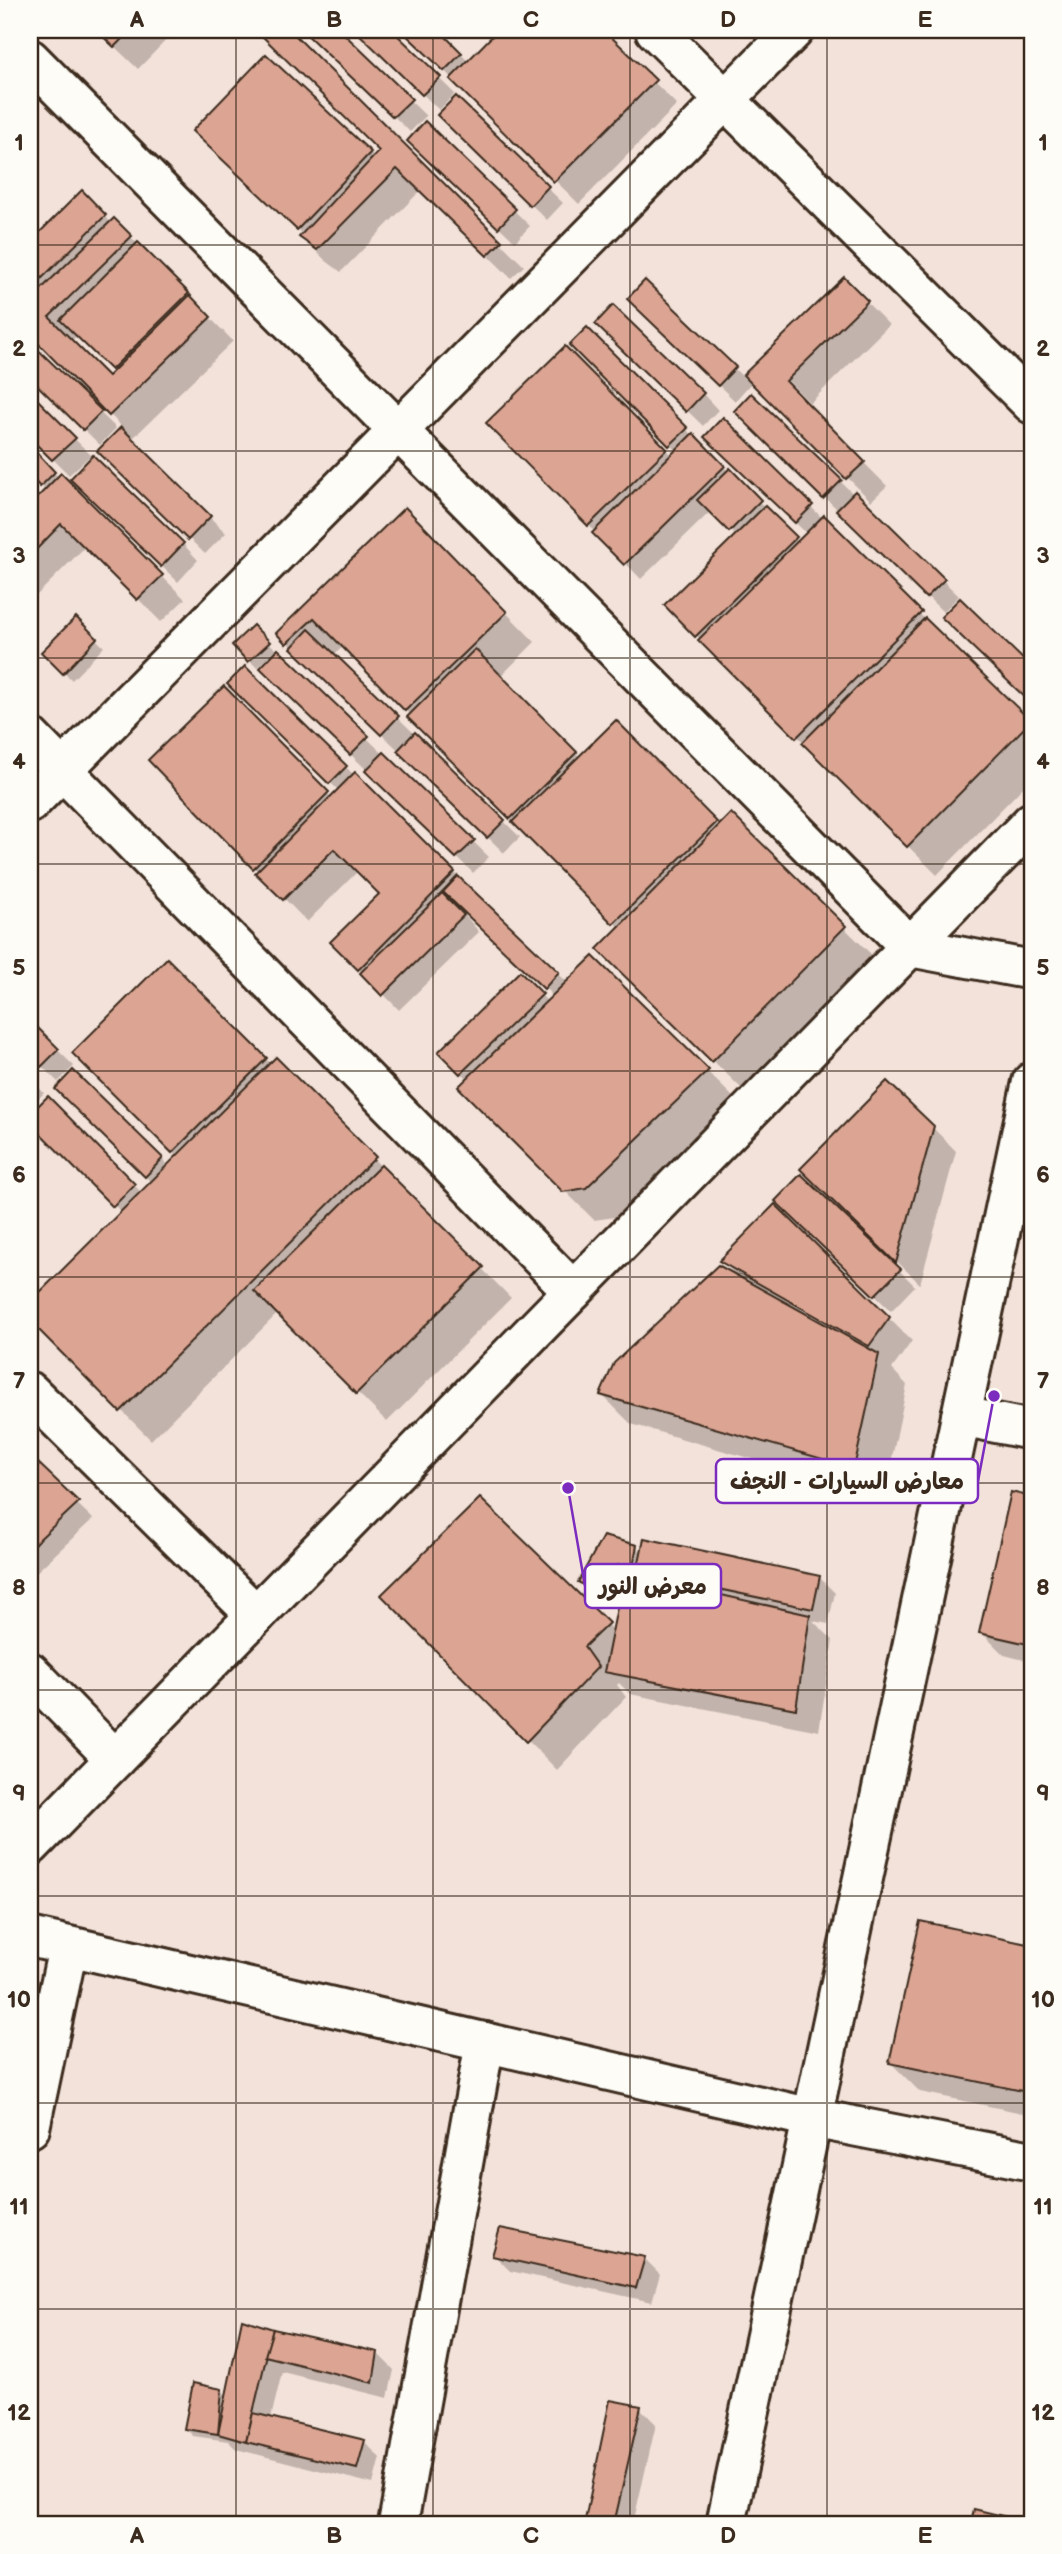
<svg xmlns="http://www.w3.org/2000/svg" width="1062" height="2554" viewBox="0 0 1062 2554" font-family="'Balsamiq Sans','Playpen Sans Arabic',sans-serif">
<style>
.built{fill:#f3e2d9}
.shadow{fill:#0003;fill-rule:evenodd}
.building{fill:#dca593;stroke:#3b2a1e;stroke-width:2}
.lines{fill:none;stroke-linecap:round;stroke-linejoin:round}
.minor-casing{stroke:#3b2a1e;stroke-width:44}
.minor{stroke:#fdfcf7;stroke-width:38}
.grid{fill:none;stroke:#3b2a1e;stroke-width:2;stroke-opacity:0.55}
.leader{fill:none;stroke:#7b2cbf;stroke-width:2.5}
.callout-dot{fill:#7b2cbf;stroke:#fdfcf7;stroke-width:2.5}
.callout{fill:#fdfcf7;stroke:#7b2cbf;stroke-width:2.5}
.callout-label{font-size:23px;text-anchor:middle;font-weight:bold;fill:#3b2a1e}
.neatline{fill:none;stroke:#3b2a1e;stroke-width:2.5}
.grid-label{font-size:23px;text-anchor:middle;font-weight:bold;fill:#3b2a1e}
</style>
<rect width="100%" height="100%" fill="#fdfcf7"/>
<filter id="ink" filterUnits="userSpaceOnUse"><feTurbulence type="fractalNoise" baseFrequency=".0143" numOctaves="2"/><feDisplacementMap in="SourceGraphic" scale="14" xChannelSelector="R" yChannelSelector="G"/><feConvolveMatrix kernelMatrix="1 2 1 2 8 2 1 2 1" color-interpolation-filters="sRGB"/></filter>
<g filter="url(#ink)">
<!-- built -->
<rect class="built" x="30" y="30" width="1002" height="2494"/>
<!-- shadow -->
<g class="shadow">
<path d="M97,30H176L138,69Z"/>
<path d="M258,30H287L524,266L511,278L421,190L341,272L325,260L302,237L304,235L218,154L267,56L375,158L382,151Z"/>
<path d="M305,30H337L426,116L410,132Z"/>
<path d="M357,30H390L455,94L439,110Z"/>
<path d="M403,30H436L469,62L500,30H602L677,105L579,204Z"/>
<path d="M456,99L563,203L547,220L440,115Z"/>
<path d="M425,124L530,226L515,242L425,156Z"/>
<path d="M30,134L39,144L30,153Z"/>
<path d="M82,193L111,223L114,220L233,341L131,440L226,533L205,554L99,451L123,428L30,333V236L34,240ZM78,335L115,372L108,378L71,341Z"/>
<path d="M844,279L889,325L810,403L787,380H782L887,486L871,501L752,382L735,401L645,315V282L744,378Z"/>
<path d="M598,324L703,394L718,410L703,426Z"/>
<path d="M587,330L799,542L807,534L723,452V420L1032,725V778L937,875L666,605L736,536L711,511L641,579L489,423L565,348L672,456L677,452L571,345Z"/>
<path d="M30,344L116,428L100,445L30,377Z"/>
<path d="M30,395L91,455L69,475L30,436Z"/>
<path d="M751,395L959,596L943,612L736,411Z"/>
<path d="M30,447L59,478L61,476L185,599L161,622L86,546L30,602V507L46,491L30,474Z"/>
<path d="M88,495L183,544L198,560L178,582Z"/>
<path d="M434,539L535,642L500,677L580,757L616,722L720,827L731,816L874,957L743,1090L628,978L620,928L410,717L411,715L344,646L334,655L520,837L504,853L278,633Z"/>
<path d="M76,620L104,647L72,680L43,652Z"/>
<path d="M253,627L489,857L473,873L278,684L267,659L257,668L235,645Z"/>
<path d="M245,669L568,983L593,958L736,1100L615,1217L594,1220L461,1087L469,1080L441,1052L520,974L548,1002L554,997L467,913L465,915L479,932L399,1010L333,942L381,894L358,871L307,922L150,760L224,689L332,798L339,791L230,684Z"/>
<path d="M167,961L271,1064L276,1060L511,1298L387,1422L278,1313L151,1440L30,1319V1305L122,1213L30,1120V1117L48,1099L142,1193L152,1183L57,1089L73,1073L169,1166L178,1157L75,1053Z"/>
<path d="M30,1023L74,1066L58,1082L30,1055Z"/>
<path d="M30,1078L44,1093L30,1108Z"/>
<path d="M933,1128L956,1151L920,1284L803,1169Z"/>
<path d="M775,1206L912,1341L892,1369L907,1385L884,1497L631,1424L602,1395L737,1276L722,1261Z"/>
<path d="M793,1217L899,1270L915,1286L891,1311Z"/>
<path d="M34,1462L93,1519L30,1578V1466Z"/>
<path d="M1012,1494L1032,1498V1662L1004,1655L981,1632Z"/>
<path d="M480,1501L614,1631L619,1609L596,1598L580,1582L636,1547L643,1553L819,1577L835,1593L828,1624L813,1621L833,1640L819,1731L630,1694L619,1683L617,1685L626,1697L557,1770L384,1595Z"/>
<path d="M921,1924L1032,1947V2115L920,2092L891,2063Z"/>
<path d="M494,2255L644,2258L660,2274L652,2302L510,2271Z"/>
<path d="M272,2331L378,2354L394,2370L388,2398L282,2372L271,2418L365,2442L380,2458L373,2484L236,2449L228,2441L193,2436L186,2429L221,2390L227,2396Z"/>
<path d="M640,2408L656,2424L633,2524H591L587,2520Z"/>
</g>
<!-- building -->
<g class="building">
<path d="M96,30H131L114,47Z"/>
<path d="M256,30H290L502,241L487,256L397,169L317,250L299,237L379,151Z"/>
<path d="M302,30H340L412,99L393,117Z"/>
<path d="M355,30H392L441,77L422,95Z"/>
<path d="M401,30H439L462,53L444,71Z"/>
<path d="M498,30H604L656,80L554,182L450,79Z"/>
<path d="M266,54L371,152L297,230L192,131Z"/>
<path d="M456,96L549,186L530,206L437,115Z"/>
<path d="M425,121L516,209L498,228L407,141Z"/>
<path d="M82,190L106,215L30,290V242Z"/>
<path d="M114,218L132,236L49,317L108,376L190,295L211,317L109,416L30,335V300Z"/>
<path d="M138,242L189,293L111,370L60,320Z"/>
<path d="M844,277L868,301L786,381L865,462L846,479L743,375Z"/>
<path d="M645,280L736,367L718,386L627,299Z"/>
<path d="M613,305L704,393L686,412L595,324Z"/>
<path d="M587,327L688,428L669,446L569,345Z"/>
<path d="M30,342L102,411L83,430L30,378Z"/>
<path d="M565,346L667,449L588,526L486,423Z"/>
<path d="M30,392L76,438L52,460L30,438Z"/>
<path d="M751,393L842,480L823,499L734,411Z"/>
<path d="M723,417L813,505L795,523L704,437Z"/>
<path d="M121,427L211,516L188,540L97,451Z"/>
<path d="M693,433L725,466L624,565L592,533Z"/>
<path d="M30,445L55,472L40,487L30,476Z"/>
<path d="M93,455L184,543L161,567L70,479Z"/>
<path d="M730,468L761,500L729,532L697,500Z"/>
<path d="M61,473L163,575L137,600L61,524L30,556V505Z"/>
<path d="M855,491L945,579L926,598L836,510Z"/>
<path d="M765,506L797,537L695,637L664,605Z"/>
<path d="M405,507L507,612L405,711L314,618L286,644L276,633Z"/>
<path d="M824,515L922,612L796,738L698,640Z"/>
<path d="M960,598L1032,668V704L941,617Z"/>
<path d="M76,617L97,638L63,674L41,652Z"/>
<path d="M925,618L1031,721L907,847L802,743Z"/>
<path d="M253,625L270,642L248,662L232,645Z"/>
<path d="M309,629L399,716L381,735L291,648Z"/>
<path d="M278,649L369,736L350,755L260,668Z"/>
<path d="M475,649L577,752L510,819L407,717Z"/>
<path d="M245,666L347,766L329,784L227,684Z"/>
<path d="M224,686L329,792L253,869L148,760Z"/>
<path d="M616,720L717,822L613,924L512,822Z"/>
<path d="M415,732L505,820L487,838L397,751Z"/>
<path d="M384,752L475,840L456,858L365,771Z"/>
<path d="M355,772L455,872L358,970L330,942L379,894L334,849L283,900L255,873Z"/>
<path d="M731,813L846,926L712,1062L597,949Z"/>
<path d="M458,876L559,972L544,989L443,892Z"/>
<path d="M442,893L464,915L382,996L360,973Z"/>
<path d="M593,956L709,1070L586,1188L563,1192L458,1087Z"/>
<path d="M167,958L267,1058L172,1153L72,1053Z"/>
<path d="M520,971L543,994L460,1074L438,1052Z"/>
<path d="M30,1020L59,1049L41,1067L30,1056Z"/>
<path d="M276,1057L376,1157L120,1412L30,1321V1302Z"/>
<path d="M73,1070L163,1158L145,1177L55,1089Z"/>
<path d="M887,1081L934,1126L896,1263L800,1169Z"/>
<path d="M48,1096L135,1184L113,1207L30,1123V1114Z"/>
<path d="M381,1165L484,1267L356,1394L254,1291Z"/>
<path d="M801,1174L901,1269L874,1296L775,1201Z"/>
<path d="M775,1204L890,1317L869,1346L719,1261Z"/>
<path d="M718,1265L879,1354L854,1468L600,1395L614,1363Z"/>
<path d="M34,1459L79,1502L30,1548V1464Z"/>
<path d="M1011,1492L1032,1497V1645L979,1633Z"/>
<path d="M480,1498L609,1623L584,1647L598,1667L526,1742L381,1595Z"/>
<path d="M603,1536L637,1545L633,1566L618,1565L609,1598L578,1582Z"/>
<path d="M644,1538L820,1576L813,1609L637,1572Z"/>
<path d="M624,1573L810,1615L796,1709L604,1672Z"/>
<path d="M920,1921L1032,1945V2093L889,2063Z"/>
<path d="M500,2228L645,2257L636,2288L492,2256Z"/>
<path d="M242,2319L273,2329L246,2442L218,2434Z"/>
<path d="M273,2329L378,2352L373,2383L265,2356Z"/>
<path d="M193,2383L222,2389L218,2434L184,2429Z"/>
<path d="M610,2400L641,2406L614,2524H598L585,2520Z"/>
<path d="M253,2413L365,2440L357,2469L246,2442Z"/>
<path d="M974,2509L1032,2523V2524H971Z"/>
</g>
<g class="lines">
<defs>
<g id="minor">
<path d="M655,30L1032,404"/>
<path d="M30,59L910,947L1032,970"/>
<path d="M30,737L573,1291"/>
<path d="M30,803L794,30"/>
<path d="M30,1392L256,1615"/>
<path d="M961,1416L1032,1430"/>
<path d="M30,1672L115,1759"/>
<path d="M30,1846L1032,822"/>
<path d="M30,1937L812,2118L1032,2161"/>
<path d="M30,2128L68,1947"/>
<path d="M398,2524L485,2042"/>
<path d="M726,2524L1032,1082"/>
</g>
</defs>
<!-- minor casing -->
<use href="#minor" class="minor-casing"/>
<!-- minor -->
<use href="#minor" class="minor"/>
</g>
</g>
<!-- grid -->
<path class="grid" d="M236,30V2524M433,30V2524M630,30V2524M827,30V2524M30,245H1032M30,451H1032M30,658H1032M30,864H1032M30,1071H1032M30,1277H1032M30,1483H1032M30,1690H1032M30,1896H1032M30,2103H1032M30,2309H1032"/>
<!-- callouts -->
<path class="leader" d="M994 1396L978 1481M568 1488L585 1586"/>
<g class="callout-dot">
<circle cx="994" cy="1396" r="7"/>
<circle cx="568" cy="1488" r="7"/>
</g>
<g class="callout">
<rect x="716" y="1459" width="262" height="44" rx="7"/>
<rect x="585" y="1564" width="136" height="44" rx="7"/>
</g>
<g class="callout-label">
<text x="847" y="1489">معارض السيارات - النجف</text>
<text x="653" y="1594">معرض النور</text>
</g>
<!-- margin -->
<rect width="1062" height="2554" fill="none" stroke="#fdfcf7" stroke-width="77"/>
<rect x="38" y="38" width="986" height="2478" class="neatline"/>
<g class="grid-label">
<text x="137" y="27">A</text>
<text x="334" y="27">B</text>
<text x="531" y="27">C</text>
<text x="728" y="27">D</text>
<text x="925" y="27">E</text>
<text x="19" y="150">1</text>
<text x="1043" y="150">1</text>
<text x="19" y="356">2</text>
<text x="1043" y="356">2</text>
<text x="19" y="563">3</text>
<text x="1043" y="563">3</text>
<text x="19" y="769">4</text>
<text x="1043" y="769">4</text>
<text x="19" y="975">5</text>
<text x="1043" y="975">5</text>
<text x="19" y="1182">6</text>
<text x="1043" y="1182">6</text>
<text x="19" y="1388">7</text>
<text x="1043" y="1388">7</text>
<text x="19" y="1595">8</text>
<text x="1043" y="1595">8</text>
<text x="19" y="1801">9</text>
<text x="1043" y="1801">9</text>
<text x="19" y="2007">10</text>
<text x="1043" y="2007">10</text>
<text x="19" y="2214">11</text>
<text x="1043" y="2214">11</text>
<text x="19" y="2420">12</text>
<text x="1043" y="2420">12</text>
<text x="137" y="2543">A</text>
<text x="334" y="2543">B</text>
<text x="531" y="2543">C</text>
<text x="728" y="2543">D</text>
<text x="925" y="2543">E</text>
</g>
</svg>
